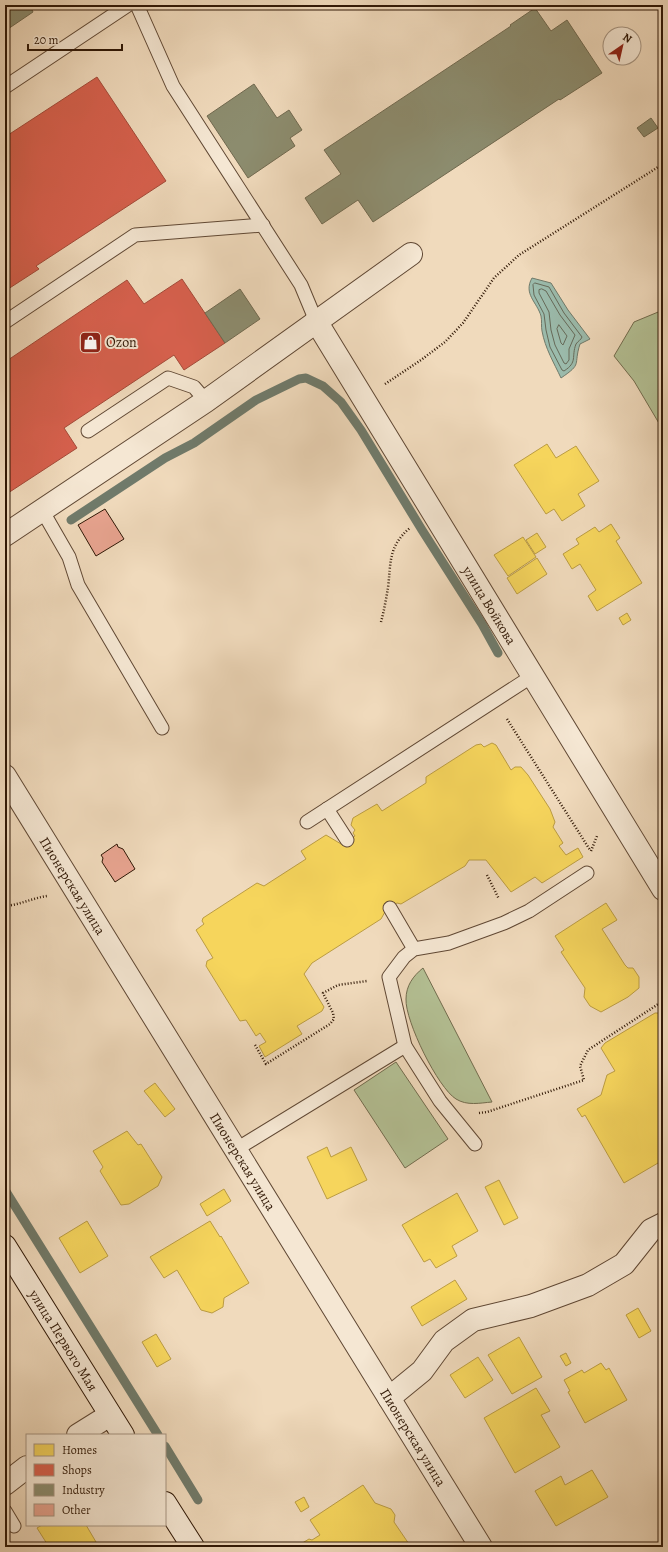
<svg xmlns="http://www.w3.org/2000/svg" width="668" height="1552" viewBox="0 0 668 1552" font-family="Alegreya,serif">
<style>
.green{fill:#b4c195;stroke:#726c4e}
.water{fill:#9bbbac;stroke:#707a6a}
.homes{fill:#f6d55c;stroke:#bb9c42}
.shops{fill:#d6604d;stroke:#a44a38}
.industry{fill:#8c8c6e;stroke:#70694f}
.lines{fill:none;stroke-linecap:round;stroke-linejoin:round}
.shore{stroke:#666a59;stroke-width:1}
.stream{stroke:#707a6a;stroke-width:9}
.building{fill:#e8a490;stroke:#301806}
.lane-casing{stroke:#604834;stroke-width:15}
.street-casing{stroke:#604834;stroke-width:24}
.secondary-casing{stroke:#301806;stroke-width:24}
.path{stroke:#301806;stroke-width:2.5;stroke-dasharray:1 2;stroke-linecap:butt}
.lane{stroke:#f5e7d3;stroke-width:13}
.street{stroke:#f5e7d3;stroke-width:22}
.secondary{stroke:#f5e7d3;stroke-width:22}
.labels{text-anchor:middle;dominant-baseline:central;stroke-width:4;stroke-linejoin:round;paint-order:stroke}
.poi-label{font-size:14px;fill:#301806;stroke:#f5e7d3;text-anchor:start}
.street-label{font-size:14px;fill:#301806;stroke:#f5e7d3}
</style>
<rect width="100%" height="100%" fill="#f0dabc"/>
<filter id="stains"><feTurbulence type="fractalNoise" baseFrequency=".005" numOctaves="4"/><feColorMatrix values="0 0 0 0 .2 0 0 0 0 .09 0 0 0 0 .02 0 0 0 .5 -.17"/></filter>
<radialGradient id="worn" r=".72"><stop offset=".6" stop-color="#630" stop-opacity="0"/><stop offset="1" stop-color="#630" stop-opacity=".3"/></radialGradient>
<!-- green -->
<g class="green">
<path d="M663,310V430L634,381L614,356L634,322Z"/>
<path d="M423,968L492,1102C480,1103 467,1106 456,1099C438,1088 405,1021 406,999C406,986 413,976 423,968Z"/>
<path d="M396,1062L448,1139L405,1168L354,1090Z"/>
</g>
<!-- water -->
<path class="water" d="M532,278L551,283L568,310L590,339L580,344C573,366 583,363 561,378C554,363 545,348 542,331C541,326 542,321 541,316C537,302 523,294 532,278Z"/>
<!-- homes -->
<g class="homes">
<path d="M547,444L556,458L576,446L599,481L578,494L585,506L562,521L554,509L546,514L514,465Z"/>
<path d="M611,524L620,538L616,541L642,583L597,611L588,596L596,590L580,564L572,569L563,554L579,544L576,539L595,527L599,532Z"/>
<path d="M537,533L546,547L535,554L526,540Z"/>
<path d="M523,537L536,557L508,576L494,555Z"/>
<path d="M537,558L547,574L517,594L507,578Z"/>
<path d="M627,613L631,620L623,625L619,618Z"/>
<path d="M492,743L496,745L511,770L515,767H521L528,775L550,809L555,822L553,827L563,843L559,846L566,855L578,848L583,857L542,883L535,877L511,892L486,860H469L465,866L401,904L397,903L386,910L381,919L312,963L304,974L324,1007L322,1011L297,1026L302,1034L265,1057L259,1046L266,1042L260,1033L256,1036L246,1020L240,1021L206,966L207,961L213,958L196,930L204,924L202,921L203,918L257,883L264,886L306,859L301,851L326,835L341,844L355,836L353,833L355,830L351,825L353,818L377,804L382,811L426,783V777L476,745L481,744L484,747Z"/>
<path d="M606,903L617,920L602,929L625,965L628,968H633L639,977V988L628,997L601,1012L590,1006L584,997L585,988L561,952L564,950L555,936Z"/>
<path d="M655,1013H658L660,1017L663,1015V1172L658,1163L624,1183L585,1115L582,1117L577,1109L601,1095L607,1075L615,1071L601,1048L605,1043Z"/>
<path d="M155,1083L175,1109L165,1117L144,1091Z"/>
<path d="M127,1131L138,1145L141,1144L162,1177L158,1186L129,1204L121,1205L100,1171L103,1167L93,1151Z"/>
<path d="M327,1147L331,1157L351,1147L367,1180L327,1199L307,1157Z"/>
<path d="M499,1180L518,1218L504,1225L485,1187Z"/>
<path d="M224,1189L231,1201L207,1216L200,1204Z"/>
<path d="M457,1193L478,1231L452,1246L457,1256L436,1268L430,1259L424,1262L402,1225Z"/>
<path d="M87,1221L108,1256L80,1273L59,1238Z"/>
<path d="M210,1221L220,1237L221,1236L249,1283L224,1298L223,1307L212,1313L201,1310L177,1270L164,1278L150,1257Z"/>
<path d="M455,1280L467,1299L422,1326L411,1307Z"/>
<path d="M638,1308L651,1331L639,1338L626,1315Z"/>
<path d="M156,1334L171,1359L157,1367L142,1342Z"/>
<path d="M519,1337L542,1377L512,1394L488,1355Z"/>
<path d="M566,1353L571,1363L566,1366L560,1356Z"/>
<path d="M478,1357L493,1380L465,1398L450,1375Z"/>
<path d="M601,1363L606,1370L609,1368L627,1400L585,1423L568,1392L570,1391L564,1380L582,1370L584,1373Z"/>
<path d="M536,1388L550,1411L541,1415L560,1447L515,1473L484,1418Z"/>
<path d="M592,1470L608,1497L556,1526L535,1491L561,1476L565,1485Z"/>
<path d="M363,1485L375,1503L391,1509L395,1515L394,1522L411,1547H299V1545L309,1539L312,1540L320,1535L310,1520Z"/>
<path d="M304,1497L309,1507L301,1512L295,1502Z"/>
<path d="M42,1525H86L96,1542L90,1547H49L37,1528Z"/>
<path d="M663,1540V1547H651Z"/>
</g>
<!-- shops -->
<g class="shops">
<path d="M97,77L166,181L36,266L39,269L5,291V137Z"/>
<path d="M182,279L225,343L184,370L174,355L64,428L77,448L5,495V362L127,280L144,304Z"/>
</g>
<!-- industry -->
<g class="industry">
<path d="M5,5H40L32,10L33,12L5,31Z"/>
<path d="M535,8L551,31L567,20L602,73L560,100L559,99L373,222L358,200L322,224L305,198L341,174L324,150L511,26L510,25Z"/>
<path d="M254,84L277,118L289,110L302,130L290,138L295,146L248,178L207,116Z"/>
<path d="M651,118L658,128L644,137L637,128Z"/>
<path d="M240,289L260,319L225,343L205,313Z"/>
</g>
<g class="lines">
<!-- shore -->
<g class="shore">
<path d="M535,283L549,287L564,313L582,337C581,340 578,341 576,344C571,357 578,362 564,371L562,370L550,347L546,330L544,314L534,295L533,285Z"/>
<path d="M542,289L546,291L560,315L575,335L569,349V360L566,364L564,363L555,345L551,330L549,312L539,293V290Z"/>
<path d="M559,325L567,336L563,345L561,343L557,329Z"/>
</g>
<!-- stream -->
<g class="stream">
<path d="M71,520L165,458L194,443L256,400L299,379L306,378L323,386L341,402L361,430L422,530L482,624L498,653"/>
<path d="M5,1190L158,1435"/>
<path d="M165,1446L198,1500"/>
</g>
</g>
<!-- building -->
<g class="building">
<path d="M105,509L124,539L96,556L78,525Z"/>
<path d="M117,844L118,847L123,849L135,869L115,882L102,862L103,858L101,855Z"/>
</g>
<g class="lines">
<defs>
<g id="lane">
<path d="M137,5L173,86L301,285L316,321"/>
<path d="M5,87L128,5"/>
<path d="M5,322L135,235L263,225"/>
<path d="M88,431L168,378L194,387L206,401"/>
<path d="M42,510L69,557L78,585L162,728"/>
<path d="M327,809L347,840"/>
<path d="M307,822L534,675"/>
<path d="M390,908L414,949"/>
<path d="M475,1144L440,1101L405,1046L389,977L404,957L414,949L449,943L504,923L529,911L587,873"/>
<path d="M235,1150L405,1046"/>
<path d="M5,1511L14,1526"/>
</g>
<g id="street">
<path id="s1" d="M316,321L663,889"/>
<path d="M5,535L206,401L411,254"/>
<path id="s2" d="M5,776L481,1547"/>
<path d="M389,1398L422,1371L444,1341L473,1320L531,1306L588,1285L624,1264L651,1230L663,1224"/>
<path d="M78,1435L110,1415"/>
<path d="M5,1484L27,1467"/>
</g>
<g id="secondary">
<path id="s3" d="M5,1246L123,1435"/>
<path d="M165,1503L193,1547"/>
</g>
</defs>
<!-- lane casing -->
<use href="#lane" class="lane-casing"/>
<!-- street casing -->
<use href="#street" class="street-casing"/>
<!-- secondary casing -->
<use href="#secondary" class="secondary-casing"/>
<!-- path -->
<g class="path">
<path d="M385,384L421,360L445,342L463,323L494,278L519,255L663,164"/>
<path d="M381,622C384,611 386,599 388,588C391,563 388,546 410,528"/>
<path d="M507,719L590,850"/>
<path d="M591,851L597,836"/>
<path d="M487,875L499,899"/>
<path d="M5,906C19,905 33,898 47,896"/>
<path d="M255,1045L266,1064L330,1024L334,1019L333,1013L323,993L338,985L367,981"/>
<path d="M479,1113L487,1112L584,1080L580,1066L588,1050L663,1001"/>
</g>
<!-- lane -->
<use href="#lane" class="lane"/>
<!-- street -->
<use href="#street" class="street"/>
<!-- secondary -->
<use href="#secondary" class="secondary"/>
</g>
<!-- icons -->
<defs>
<symbol id="shop-square" viewBox="-11 -11 22 22"><rect x="-9" y="-9" width="18" height="18" rx="4" fill="#8f2418" stroke="#f5e7d3"/><path d="M-5-2.5h2.3a2.7 3.5 0 0 1 5.4 0H5L5.5 6h-11ZM-1.5-2.5h3a1.5 2.3 0 0 0-3 0Z" fill="#fff"/></symbol>
</defs>
<g fill-rule="evenodd">
<use href="#shop-square" x="78" y="330" width="25" height="25"/>
</g>
<g class="labels">
<!-- poi labels -->
<g class="poi-label">
<text x="106" y="342">Ozon</text>
</g>
<!-- street labels -->
<g class="street-label">
<text stroke="none"><textPath href="#s1" startOffset="333">улица Войкова</textPath></text>
<text stroke="none"><textPath href="#s2" startOffset="129">Пионерская улица</textPath></text>
<text stroke="none"><textPath href="#s2" startOffset="453">Пионерская улица</textPath></text>
<text stroke="none"><textPath href="#s3" startOffset="111">улица Первого Мая</textPath></text>
<text stroke="none"><textPath href="#s2" startOffset="777">Пионерская улица</textPath></text>
</g>
</g>
<!-- margin -->
<rect width="668" height="1552" fill="none" stroke="#f0dabc" stroke-width="20"/>
<rect x="6" y="6" width="656" height="1540" fill="none" stroke="#301806" stroke-width="2"/>
<rect x="10" y="10" width="648" height="1532" fill="none" stroke="#301806"/>
<!-- legend -->
<rect x="26" y="1434" width="140" height="92" fill="#f5e7d3" stroke="#a69481"/>
<rect x="34" y="1444" width="20" height="12" fill="#f6d55c" stroke="#a69481"/>
<text x="62" y="1454" font-size="12" fill="#301806">Homes</text>
<rect x="34" y="1464" width="20" height="12" fill="#d6604d" stroke="#a69481"/>
<text x="62" y="1474" font-size="12" fill="#301806">Shops</text>
<rect x="34" y="1484" width="20" height="12" fill="#8c8c6e" stroke="#a69481"/>
<text x="62" y="1494" font-size="12" fill="#301806">Industry</text>
<rect x="34" y="1504" width="20" height="12" fill="#e8a490" stroke="#a69481"/>
<text x="62" y="1514" font-size="12" fill="#301806">Other</text>
<!-- north arrow -->
<g transform="translate(622 46) rotate(34)"><circle r="19" fill="#f5e7d3" stroke="#a69481"/>
<path d="M0-3L7 15L0 10L-7 15Z" fill="#8f2418"/>
<text y="-6" font-size="11" font-weight="bold" text-anchor="middle" fill="#301806">N</text>
</g>
<!-- scale -->
<path d="M28 44v6h94v-6" fill="none" stroke="#301806" stroke-width="2"/>
<text x="34" y="44" font-size="12" fill="#301806" stroke="#f5e7d3" stroke-width="3" paint-order="stroke">20 m</text>
<rect width="100%" height="100%" filter="url(#stains)"/>
<rect width="100%" height="100%" fill="url(#worn)"/>
</svg>
